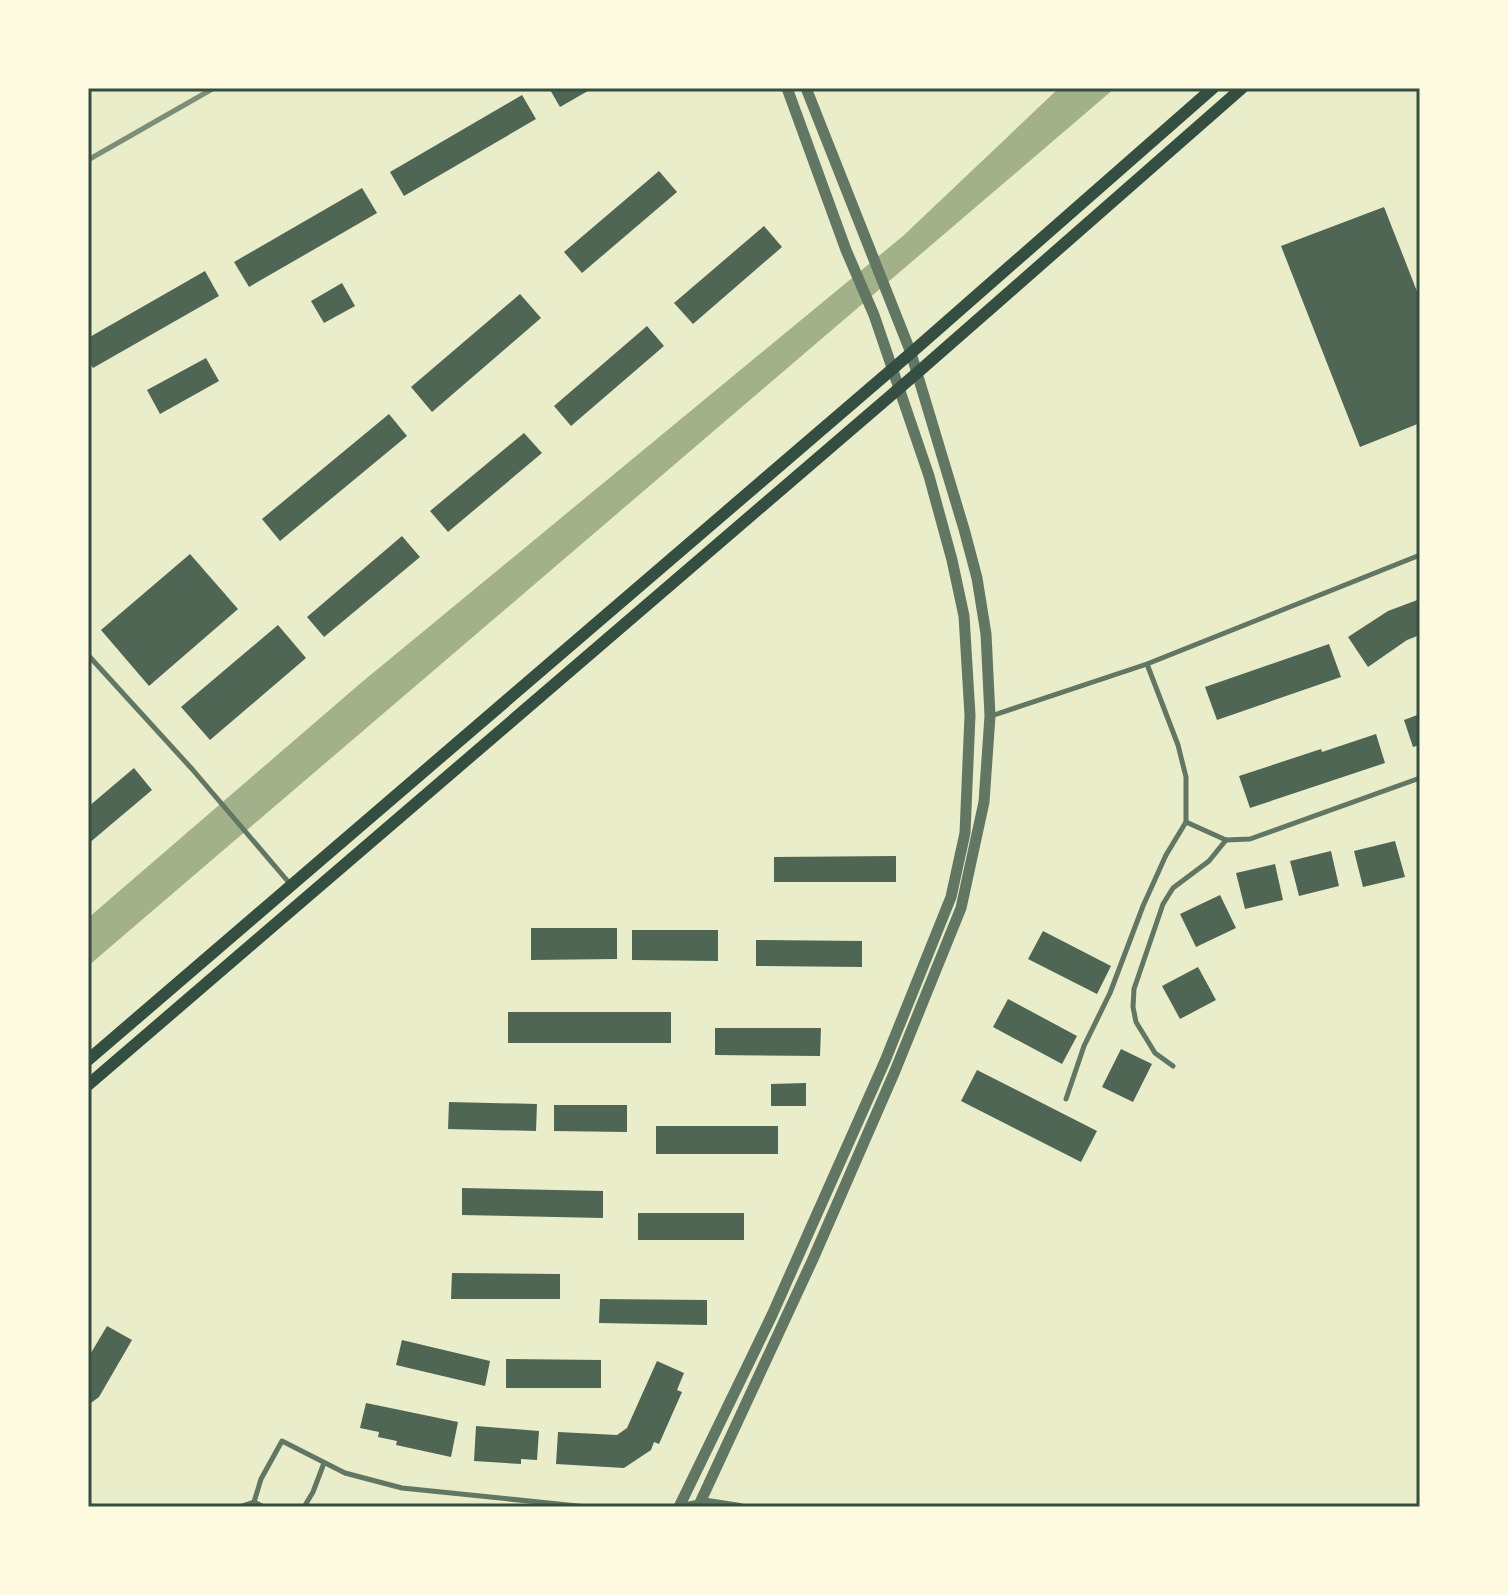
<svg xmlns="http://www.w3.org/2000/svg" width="1508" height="1595" viewBox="0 0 1508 1595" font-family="'Fira Sans',sans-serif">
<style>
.water{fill:#a3b18a}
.building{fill:#4f6655}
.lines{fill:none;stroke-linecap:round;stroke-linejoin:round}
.service{stroke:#617663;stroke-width:5}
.minor{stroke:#617663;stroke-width:8}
.tertiary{stroke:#617663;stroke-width:11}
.secondary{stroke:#344e41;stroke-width:12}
.rail{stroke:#7c8e77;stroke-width:5}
.neatline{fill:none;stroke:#344e41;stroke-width:3}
</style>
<rect width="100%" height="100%" fill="#e9edc9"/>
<!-- water -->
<path class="water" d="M1059,88H1115L88,966V918L362,682L903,236Z"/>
<!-- building -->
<g class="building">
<path d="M549,88H593L560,107Z"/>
<path d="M522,95L536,119L404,196L390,172Z"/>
<path d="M659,171L677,192L582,273L564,252Z"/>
<path d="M362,188L377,213L249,287L234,262Z"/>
<path d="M1384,207L1420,299V423L1360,447L1281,246Z"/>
<path d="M764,226L782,247L693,324L674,303Z"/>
<path d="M205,271L219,296L93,368L88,360V338Z"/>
<path d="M342,283L355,306L324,323L311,301Z"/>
<path d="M520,294L541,318L432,412L411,387Z"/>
<path d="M647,326L664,346L571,426L554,406Z"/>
<path d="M206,358L219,381L160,414L147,390Z"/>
<path d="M389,414L407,436L280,541L262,519Z"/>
<path d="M524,433L542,453L448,532L430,511Z"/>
<path d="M402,536L420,557L324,637L307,617Z"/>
<path d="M190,554L238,609L149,686L101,630Z"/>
<path d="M1420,599V635L1407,640L1368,667L1348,637L1388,611Z"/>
<path d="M278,625L306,658L210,740L181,707Z"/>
<path d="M1329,644L1341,677L1217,720L1205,687Z"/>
<path d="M1420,714V745L1413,747L1404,720Z"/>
<path d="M1376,734L1385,763L1250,808L1239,776L1321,749L1322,752Z"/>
<path d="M134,768L152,790L88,844V807Z"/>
<path d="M1395,841L1405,877L1363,887L1354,851Z"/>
<path d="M1331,851L1339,886L1299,896L1290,861Z"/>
<path d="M896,856V882H774V857Z"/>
<path d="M1275,864L1283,900L1245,909L1236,873Z"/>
<path d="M1220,895L1236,928L1196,947L1180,914Z"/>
<path d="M531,928H617V959L531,960Z"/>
<path d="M632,930H718V961L632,960Z"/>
<path d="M1043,931L1111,966L1097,994L1028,959Z"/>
<path d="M756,940L862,941V967L756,966Z"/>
<path d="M1198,967L1216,1000L1180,1019L1162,986Z"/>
<path d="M1008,999L1077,1036L1062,1064L993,1027Z"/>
<rect x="508" y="1012" width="163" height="31"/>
<path d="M715,1028H821L820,1056L715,1055Z"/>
<path d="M1121,1049L1152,1064L1133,1102L1102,1087Z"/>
<path d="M977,1070L1097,1131L1081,1162L961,1101Z"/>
<path d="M806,1083V1106H771V1084Z"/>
<path d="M449,1102L537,1104L536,1131L448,1129Z"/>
<path d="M554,1105H627V1132L554,1131Z"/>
<rect x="656" y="1126" width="122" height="28"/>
<path d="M462,1188L603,1191V1218L462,1215Z"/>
<rect x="638" y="1213" width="106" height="27"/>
<path d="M452,1273L560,1274V1299H451Z"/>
<path d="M600,1299L707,1300V1325L599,1323Z"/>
<path d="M107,1326L132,1340L99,1397L88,1405V1358Z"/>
<path d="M402,1340L490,1361L485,1386L396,1365Z"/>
<path d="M506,1359L601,1360V1388H506Z"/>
<path d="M657,1361L684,1373L677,1390L682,1392L659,1444L654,1442L651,1450L624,1468L556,1464L558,1432L617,1435L627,1428Z"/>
<path d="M366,1403L458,1422L451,1457L396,1445L397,1441L378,1437L379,1432L360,1428Z"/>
<path d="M476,1426L539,1431L537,1460L521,1459V1464L474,1461Z"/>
</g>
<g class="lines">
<!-- service -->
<g class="service">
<path d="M88,655L192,769L291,885"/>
<path d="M1147,664L1178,745L1186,777V822"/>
<path d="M991,716L1147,664L1420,555"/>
<path d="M1173,1066L1155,1053L1136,1022L1133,1007L1134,989L1163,904L1173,888L1209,861L1226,840"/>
<path d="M1066,1099L1084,1046L1110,993L1143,906L1166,855L1186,822L1226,840L1250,839L1420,778"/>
<path d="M239,1507L254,1502"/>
<path d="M264,1507L254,1502L261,1479L282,1441L345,1473L402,1488L587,1507"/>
<path d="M304,1507L313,1492L324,1463"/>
<path d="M673,1507L699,1502"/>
</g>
<!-- minor -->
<path class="minor" d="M701,1501L740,1507"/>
<!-- tertiary -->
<g class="tertiary">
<path d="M679,1507L772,1315L885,1061L951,897L965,833L970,715L964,616L952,560L929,476L874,315L846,250L787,88"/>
<path d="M698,1507L813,1259L895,1071L961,908L984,802L990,716L986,634L977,578L964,529L911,353L806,88"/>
</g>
<!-- secondary -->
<g class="secondary">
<path d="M88,1060L911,353L1213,88"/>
<path d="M88,1085L917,373L1242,88"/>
</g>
<!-- rail -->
<path class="rail" d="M88,160L214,88"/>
</g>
<!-- border -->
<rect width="1508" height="1595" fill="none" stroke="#fefae0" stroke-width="180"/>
<rect x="90" y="90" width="1328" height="1415" class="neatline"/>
</svg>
